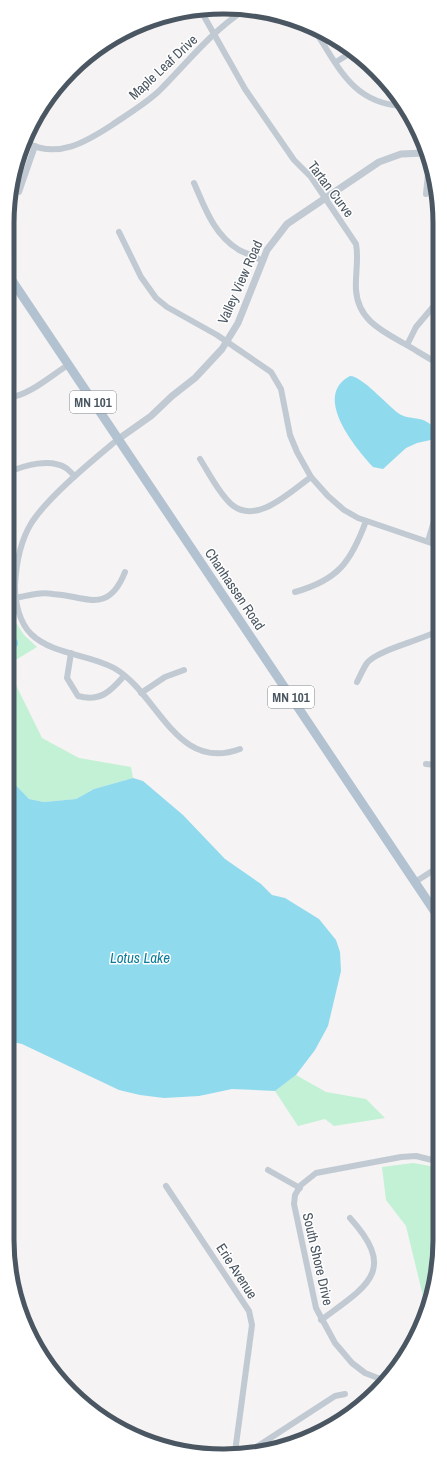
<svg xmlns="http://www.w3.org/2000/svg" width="447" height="1463" viewBox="0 0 447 1463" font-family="'Archivo Narrow',sans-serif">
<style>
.green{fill:#c3f1d5}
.water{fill:#90daee}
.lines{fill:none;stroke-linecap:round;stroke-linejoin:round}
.minor{stroke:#c1cad2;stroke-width:6}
.tertiary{stroke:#c1cad2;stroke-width:7}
.primary{stroke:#b3c2d1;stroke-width:9}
.labels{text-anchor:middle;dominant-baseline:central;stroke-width:3;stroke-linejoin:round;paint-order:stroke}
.shield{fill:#fff;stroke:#808990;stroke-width:1}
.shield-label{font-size:13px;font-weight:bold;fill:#4a5661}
.street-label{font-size:14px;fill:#4a5661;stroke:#fff}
.water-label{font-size:15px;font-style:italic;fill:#0c7c9b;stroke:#fff}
.rim{fill:none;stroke:#4a5661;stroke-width:5}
</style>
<rect width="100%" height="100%" fill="#f5f3f3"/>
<!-- green -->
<g class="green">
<path d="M11,615L24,635L37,647L9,664V656L12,654L9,617Z"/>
<path d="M9,671L42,738L79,758L131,767L133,778L94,789L76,799L44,802L29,799L9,778Z"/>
<path d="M296,1075L326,1092L366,1099L385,1118L334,1126L325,1119L298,1126L275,1091Z"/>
<path d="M413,1163L436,1167V1282L429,1297L423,1296L406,1226L386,1200L382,1167Z"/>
</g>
<!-- water -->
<g class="water">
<path d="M350,376C362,376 387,405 398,413C410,422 423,413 436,430L435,439L417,443L406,448L383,469L373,467C355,447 312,396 350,376Z"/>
<path d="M9,632L18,641V645L9,656Z"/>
<path d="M9,778L29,799L44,802L76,799L94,789L133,778L143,781L183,815L225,859L261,884L272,895L285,898L319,919L336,940L340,952L341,971L328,1026L315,1050L296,1075L275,1091L232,1089L199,1096L164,1098L140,1095L119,1090L22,1044L8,1041Z"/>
</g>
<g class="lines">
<!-- minor -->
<g class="minor">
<path d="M201,11L245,89L294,160L311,177L356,244C359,259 355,274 356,290C358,320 382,331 405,344C416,350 427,358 438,363"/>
<path d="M314,29C338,66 352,103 402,106"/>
<path d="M336,62L352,52"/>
<path d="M27,143C58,159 86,142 112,125C128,114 145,104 159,91C186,64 211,32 243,11"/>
<path d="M194,183C205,208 214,235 239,250C247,254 255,256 262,261"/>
<path d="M19,192L35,146"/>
<path d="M426,194L429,164"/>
<path d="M119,232L141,277L156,298L167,307L217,335L271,372L281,389L290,435L297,452L311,477L328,496L344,510L358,518L437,545"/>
<path d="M407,345L416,327L438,301"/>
<path d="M10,397C28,396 52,375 68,365"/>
<path d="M117,440C92,461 50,495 32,522C20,541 16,564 15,586C15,602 19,622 31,634C53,655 89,654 114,668C158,693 176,773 240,749"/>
<path d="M200,459C209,473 218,492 231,504C256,526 290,492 311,477"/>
<path d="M10,472C24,465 51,458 66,468C69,470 72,474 75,476"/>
<path d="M428,541L437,511"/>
<path d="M295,592C338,580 351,562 366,521"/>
<path d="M16,598C29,595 40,592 53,594C86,596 108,615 125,572"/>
<path d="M71,653L67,678L78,696C100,702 110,692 124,676"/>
<path d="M357,682C360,676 363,669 367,663C377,650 420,641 437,631"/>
<path d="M141,693L165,677L184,670"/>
<path d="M426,764L437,765"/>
<path d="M415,882L437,868"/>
<path d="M268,1170L300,1188"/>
<path d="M166,1186L249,1311L252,1325L235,1452"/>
<path d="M321,1320C367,1286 398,1271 350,1218"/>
<path d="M383,1380L365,1373L352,1363L335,1343L316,1308L294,1204L295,1195L301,1185L316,1173L401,1157L416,1156L436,1161"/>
<path d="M252,1450L335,1396L345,1394"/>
</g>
<!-- tertiary -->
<path class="tertiary" d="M117,440L151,416L172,396L195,378L222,349L238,323L267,250L287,224L379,162L401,154L425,153"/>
<!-- primary -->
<path class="primary" d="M11,279L437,915"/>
</g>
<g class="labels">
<!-- shield labels -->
<g class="shield">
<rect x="70" y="391" width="46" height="22" rx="3"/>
<rect x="268" y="686" width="46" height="22" rx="3"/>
</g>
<g class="shield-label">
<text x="93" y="402">MN 101</text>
<text x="291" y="697">MN 101</text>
</g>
<!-- street labels -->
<g class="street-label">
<text transform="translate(163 67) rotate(-43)">Maple Leaf Drive</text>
<text transform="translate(331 189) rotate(53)">Tartan Curve</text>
<text transform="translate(240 282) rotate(-66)">Valley View Road</text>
<text transform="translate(235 589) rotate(56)">Chanhassen Road</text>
<text transform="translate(318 1259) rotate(77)">South Shore Drive</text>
<text transform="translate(237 1271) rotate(57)">Erie Avenue</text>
</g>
<!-- water labels -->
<g class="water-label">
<text x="140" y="957">Lotus Lake</text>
</g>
</g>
<!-- crop -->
<path d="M0 0H447V1463H0ZM223 14H224A209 209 0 0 1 433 223V1240A209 209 0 0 1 224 1449H223A209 209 0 0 1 14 1240V223A209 209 0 0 1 223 14Z" fill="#fff" fill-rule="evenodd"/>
<path class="rim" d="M223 14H224A209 209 0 0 1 433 223V1240A209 209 0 0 1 224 1449H223A209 209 0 0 1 14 1240V223A209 209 0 0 1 223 14Z"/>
</svg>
